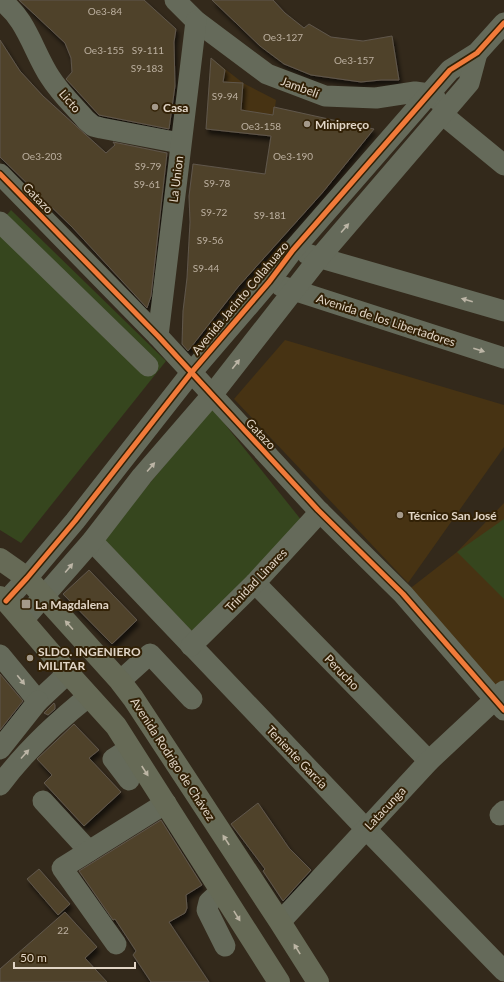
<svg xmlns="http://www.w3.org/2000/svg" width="504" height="982" viewBox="0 0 504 982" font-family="Lato,sans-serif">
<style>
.built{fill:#473313}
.green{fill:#36461e}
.building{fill:#4f422c;stroke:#60574b;filter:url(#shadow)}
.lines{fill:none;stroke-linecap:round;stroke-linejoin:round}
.minor{stroke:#656a5a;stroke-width:21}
.major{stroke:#666a56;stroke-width:22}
.cycleway-casing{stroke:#322106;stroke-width:8}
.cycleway{stroke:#f17a3a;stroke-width:5}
.oneway{fill:#bcb5a6}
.oneway2{fill:#bcb5a4}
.poi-dot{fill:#a4998a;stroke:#322106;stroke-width:1.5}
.labels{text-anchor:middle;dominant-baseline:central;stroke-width:4;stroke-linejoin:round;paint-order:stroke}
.number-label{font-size:10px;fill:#bcb0a0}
.street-label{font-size:12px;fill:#e1d5c6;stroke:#322106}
.poi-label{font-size:12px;font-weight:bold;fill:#e1d5c6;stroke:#322106;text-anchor:start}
</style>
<defs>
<filter id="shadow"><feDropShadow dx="2.5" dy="4.5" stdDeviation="2" flood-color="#0009"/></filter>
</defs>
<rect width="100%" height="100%" fill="#33291b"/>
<!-- built -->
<g class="built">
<path d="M211,58L243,83L276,100L271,136L206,129Z"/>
<path d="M285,340L504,405V447L408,583L234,399Z"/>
<path d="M504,503V707L403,594L457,552Z"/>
</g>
<!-- green -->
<g class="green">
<path d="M11,210L166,361L21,543L0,530V223Z"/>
<path d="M212,408L306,526L196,635L101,542Z"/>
<path d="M504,519V599L457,552Z"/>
</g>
<!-- building -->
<g class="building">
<path d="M19,0H144L176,29L174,42L175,86L169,129L99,115L66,79L72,72L71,58L65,43Z"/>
<path d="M212,0H273L285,13L304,28L309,24L331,37L363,41L392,36L399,80H381L361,82L311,75L284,64L260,46Z"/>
<path d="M0,40L20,71L43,96L106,153L115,145L113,142L167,153L151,296L147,308L72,227L0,157Z"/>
<path d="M211,58L225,70L223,82L243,83L241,110L273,115L274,107L374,129L323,192L238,287L188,351L182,344L183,311L187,278L190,222L189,196L193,164L265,174L271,136L206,129Z"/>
<path d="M89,570L137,620L112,644L63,594Z"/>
<path d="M0,674L23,701L0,730Z"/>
<path d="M54,703L55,705V709L48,715L44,713Z"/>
<path d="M74,724L99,750L89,758L121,792L84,826L44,783L52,775L37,759Z"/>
<path d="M258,803L289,848L311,870L283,901L263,871L265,869L231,824Z"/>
<path d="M161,820L202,885L186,895L187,908L185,913L169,922L209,982H151L133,955L136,951L115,919L113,920L79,871Z"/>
<path d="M39,869L70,904L58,915L27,879Z"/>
<path d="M65,912L97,947L85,958L107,982H0V969Z"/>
</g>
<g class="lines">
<!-- minor -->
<g class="minor">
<path d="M0,0C26,17 34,53 50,77C60,93 74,106 86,120L93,126L101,128L180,143"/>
<path d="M175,0L196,21L267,74L325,96L376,98L415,92L429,94L436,99"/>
<path d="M442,114L504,165"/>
<path d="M0,174L158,336L318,510L403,594L504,710"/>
<path d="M0,222L148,366"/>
<path d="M307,254L504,311"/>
<path d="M281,286L504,358"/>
<path d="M158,336L196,21"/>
<path d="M92,541L366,829L504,971"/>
<path d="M255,583L429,761"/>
<path d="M6,601L27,578L75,521L191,373L269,282L293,250L450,70L477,53L504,23"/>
<path d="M23,620L92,541L142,476L212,395L319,258L469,83L477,53"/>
<path d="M191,646L255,583L320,512"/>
<path d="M0,655L38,701L68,673"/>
<path d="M120,681L150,654L192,699"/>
<path d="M0,749L38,701"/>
<path d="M129,780L113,759L130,748"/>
<path d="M0,785C26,750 55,723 89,696"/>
<path d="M43,801L89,851"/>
<path d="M500,815L504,811"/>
<path d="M221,891L209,902L207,910L225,946"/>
<path d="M280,922L429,761L504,691"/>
<path d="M116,944L62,868L166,803"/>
</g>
<!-- major -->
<g class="major">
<path d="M0,559L27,578L120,681L133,698L280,922L318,982"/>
<path d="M0,597L6,601L68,673L116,726L279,982"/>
</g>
<defs>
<g id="cycleway">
<path d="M0,174L158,336L318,510L403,594L504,710"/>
<path d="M6,601L27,578L75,521L191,373L269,282L293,250L450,70L477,53L504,23"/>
</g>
</defs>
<!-- cycleway casing -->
<use href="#cycleway" class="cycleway-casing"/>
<!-- cycleway -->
<use href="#cycleway" class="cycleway"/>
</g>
<!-- one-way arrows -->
<defs><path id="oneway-solid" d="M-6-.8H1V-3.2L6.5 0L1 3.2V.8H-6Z"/></defs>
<g class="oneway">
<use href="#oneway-solid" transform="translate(345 228) rotate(-49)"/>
<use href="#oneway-solid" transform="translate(467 300) rotate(-164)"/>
<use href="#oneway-solid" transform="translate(479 350) rotate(18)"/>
<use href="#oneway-solid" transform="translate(236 364) rotate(-52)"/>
<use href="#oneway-solid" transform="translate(151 467) rotate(-49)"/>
<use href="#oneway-solid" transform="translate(69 568) rotate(-50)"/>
<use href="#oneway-solid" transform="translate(21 680) rotate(51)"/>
<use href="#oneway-solid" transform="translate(25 754) rotate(-48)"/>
</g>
<g class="oneway2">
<use href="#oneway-solid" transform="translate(69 625) rotate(-132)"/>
<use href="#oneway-solid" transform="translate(145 771) rotate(57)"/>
<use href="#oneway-solid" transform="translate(226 840) rotate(-123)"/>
<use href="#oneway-solid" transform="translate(237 916) rotate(58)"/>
<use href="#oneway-solid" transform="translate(297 949) rotate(-122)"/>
</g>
<!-- markers -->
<g class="poi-dot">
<circle cx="155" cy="107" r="4"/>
<circle cx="307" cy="124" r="4"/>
<circle cx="400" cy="515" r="4"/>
<rect x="21" y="599" width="10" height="10" rx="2"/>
<circle cx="30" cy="658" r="4"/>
</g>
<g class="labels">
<!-- number labels -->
<g class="number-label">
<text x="105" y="11">Oe3-84</text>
<text x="283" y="37">Oe3-127</text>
<text x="104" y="50">Oe3-155</text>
<text x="148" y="50">S9-111</text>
<text x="354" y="60">Oe3-157</text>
<text x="147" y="68">S9-183</text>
<text x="225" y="96">S9-94</text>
<text x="261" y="126">Oe3-158</text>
<text x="42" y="156">Oe3-203</text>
<text x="293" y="156">Oe3-190</text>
<text x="148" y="166">S9-79</text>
<text x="217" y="183">S9-78</text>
<text x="147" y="184">S9-61</text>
<text x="214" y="212">S9-72</text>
<text x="270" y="215">S9-181</text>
<text x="210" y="240">S9-56</text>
<text x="206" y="268">S9-44</text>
<text x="63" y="930">22</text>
</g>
<!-- street labels -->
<g class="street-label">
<text transform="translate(300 87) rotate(20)">Jambelí</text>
<text transform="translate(70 101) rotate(49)">Licto</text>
<text transform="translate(176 179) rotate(-83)">La Union</text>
<text transform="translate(38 198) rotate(46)">Gatazo</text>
<text transform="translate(240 298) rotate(-50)">Avenida Jacinto Collahuazo</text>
<text transform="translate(386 320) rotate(18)">Avenida de los Libertadores</text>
<text transform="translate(261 434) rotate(47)">Gatazo</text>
<text transform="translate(256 580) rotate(-46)">Trinidad Linares</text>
<text transform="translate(342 672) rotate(46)">Perucho</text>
<text transform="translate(297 757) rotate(46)">Teniente García</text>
<text transform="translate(173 759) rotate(57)">Avenida Rodrigo de Chávez</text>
<text transform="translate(385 808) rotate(-47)">Latacunga</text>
</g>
<!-- poi labels -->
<g class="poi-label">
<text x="163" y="107">Casa</text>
<text x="315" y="124">Minipreço</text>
<text x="408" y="515">Técnico San José</text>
<text x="35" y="604">La Magdalena</text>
<text x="38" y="651">SLDO. INGENIERO<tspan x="38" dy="14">MILITAR</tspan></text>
</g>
</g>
<!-- scale -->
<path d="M14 962v6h121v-6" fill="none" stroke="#e1d5c6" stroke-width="2"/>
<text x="20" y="962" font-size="12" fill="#e1d5c6" stroke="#322106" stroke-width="3" paint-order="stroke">50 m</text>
</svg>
